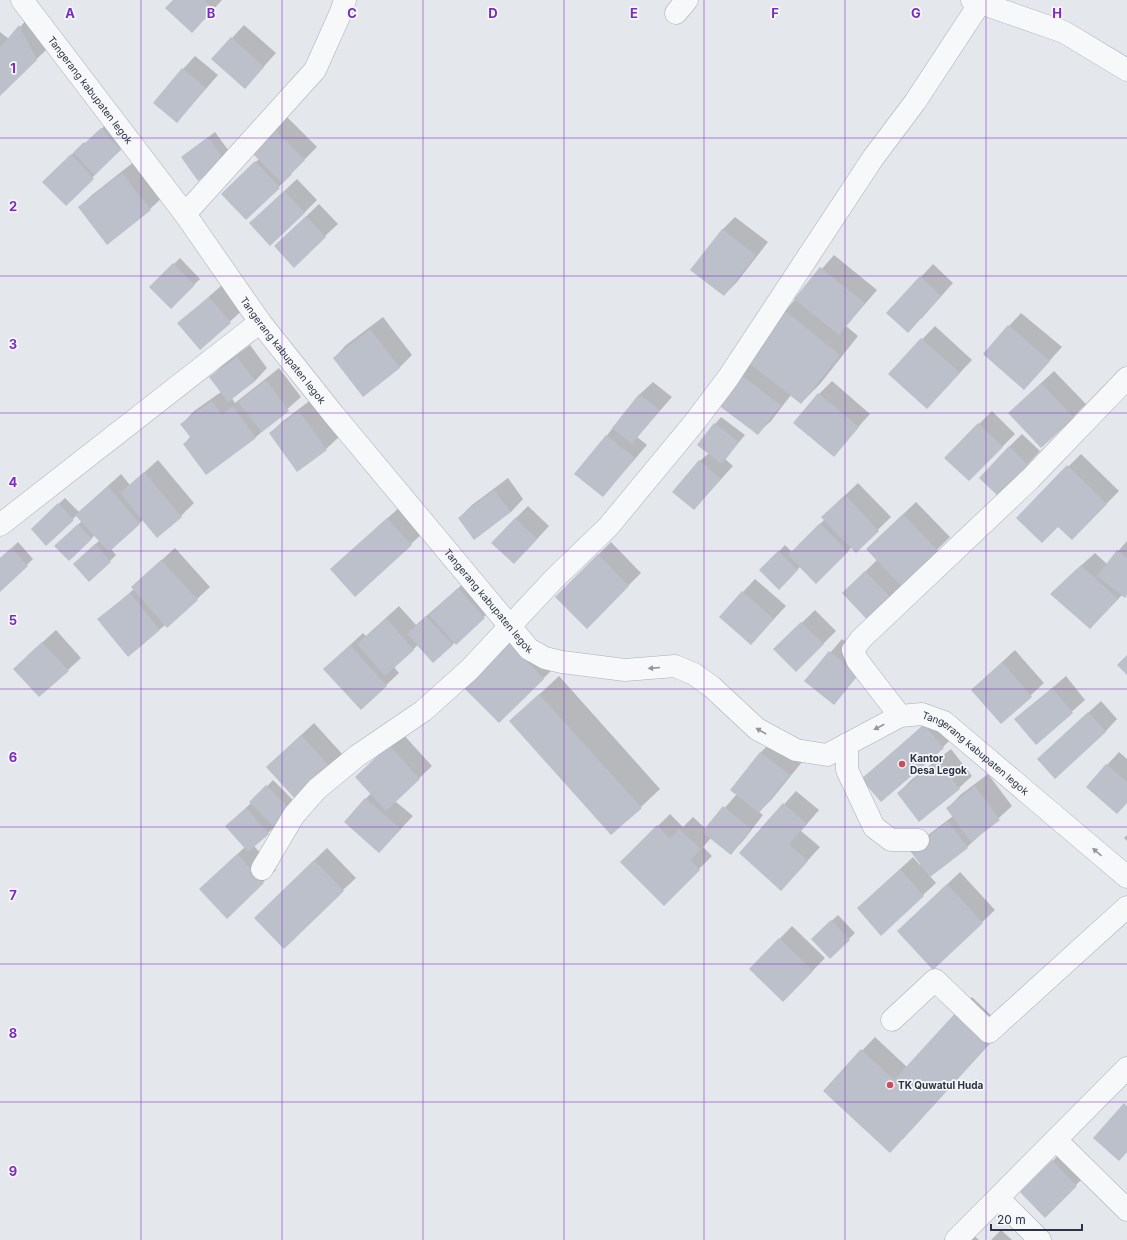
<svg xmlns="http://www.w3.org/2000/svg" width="1127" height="1240" viewBox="0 0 1127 1240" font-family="Inter,sans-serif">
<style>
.shadow{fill:#0003}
.building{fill:#bbc0ca}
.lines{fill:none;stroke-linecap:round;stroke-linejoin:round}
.minor-casing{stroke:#a9aeb7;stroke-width:23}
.minor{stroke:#f7f8fa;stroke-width:22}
.oneway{fill:#9196a0}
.grid{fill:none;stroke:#7b2cbf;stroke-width:1;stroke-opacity:0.55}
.poi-dot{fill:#d1495b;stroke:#f4f6f9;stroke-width:1.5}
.labels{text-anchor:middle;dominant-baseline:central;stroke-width:3.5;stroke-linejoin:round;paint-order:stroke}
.street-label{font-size:10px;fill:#2b3445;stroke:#f4f6f9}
.poi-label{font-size:10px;font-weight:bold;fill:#2b3445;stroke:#f4f6f9;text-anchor:start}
.grid-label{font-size:13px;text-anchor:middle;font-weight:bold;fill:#7b2cbf;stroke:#f4f6f9;stroke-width:3.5;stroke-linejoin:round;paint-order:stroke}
</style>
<rect width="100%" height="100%" fill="#e4e7ec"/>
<!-- shadow -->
<g class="shadow">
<path d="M174,0H222L205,19Z"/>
<path d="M32,14L49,47L0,95V32L9,39Z"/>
<path d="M244,25L276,53L245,87L232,38Z"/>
<path d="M195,56L218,75L177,122L183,69Z"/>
<path d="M284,114L317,147L291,173L292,174L246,219L235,181L259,159Z"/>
<path d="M115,116L133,137L66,204L44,182L84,142L85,144Z"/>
<path d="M215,132L231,154L225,161L182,157Z"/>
<path d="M135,161L163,197L150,209L79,207L92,195Z"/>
<path d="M297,179L317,200L304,213L263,211Z"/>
<path d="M319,204L338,224L325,236L288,234Z"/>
<path d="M735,217L768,242L737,282L724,295L692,270L723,229Z"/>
<path d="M834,255L877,290L846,326L858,336L820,384L801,403L791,395L771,421L758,433L716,402L785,311Z"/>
<path d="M180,258L200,279L171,307L151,287Z"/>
<path d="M933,264L953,283L921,319V277Z"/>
<path d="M222,285L243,310L200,348L179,323Z"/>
<path d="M1021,313L1062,347L1024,389L984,354Z"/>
<path d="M383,317L412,355L399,368L334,358L346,345Z"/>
<path d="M935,326L972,360L939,395L889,374Z"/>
<path d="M250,345L267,368L255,381L232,398L235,403L279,368L301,397L256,437L206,473L184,444L191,436L182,424L194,411L221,392L211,377L223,365Z"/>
<path d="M1054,371L1086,404L1073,417L1009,413Z"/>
<path d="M832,381L870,414L833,455L819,394Z"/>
<path d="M653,382L672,397L637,437L647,445L603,496L576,474L640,394Z"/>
<path d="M312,399L339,437L326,449L270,433L283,421Z"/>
<path d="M992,411L1015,434L969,480L945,458Z"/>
<path d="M721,417L745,435L725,459L733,466L694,509L700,461L709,453L698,444Z"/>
<path d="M1022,434L1040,451L1011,482L1009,447Z"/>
<path d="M1081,454L1119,491L1085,526H1058L1017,518Z"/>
<path d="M158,460L194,503L181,516L143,520L111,549L116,555L110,561L80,558L100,540L95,535L69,560L62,540L82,521L77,515L46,545L32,529L65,498L79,512L121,474L130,485Z"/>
<path d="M508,478L523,499L511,512L459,518L472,505Z"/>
<path d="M858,483L891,517L856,551L852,547L816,583L800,567L779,589L761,570L785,545L792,552L825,519L836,504Z"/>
<path d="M916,502L950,537L902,584L908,590L873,624L843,593L878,559L880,536Z"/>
<path d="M401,506L424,532L411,544L344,557Z"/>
<path d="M528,506L549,526L527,550L515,519Z"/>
<path d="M1127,541V594L1122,595L1103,615L1064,581L1095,553L1107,564Z"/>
<path d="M18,542L33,559L0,591V559Z"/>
<path d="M611,542L641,573L587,627L556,597Z"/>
<path d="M175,548L210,587L197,599L159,630L99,619L134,589L132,587Z"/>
<path d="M472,576L497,605L433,662L418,645L394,667L399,673L361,709L324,669L363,633L366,636L399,606L416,625Z"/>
<path d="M755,579L786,606L751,644L743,592Z"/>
<path d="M815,610L836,631L796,671L775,649Z"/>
<path d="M520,629L556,666L499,722L463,685Z"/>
<path d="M56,630L81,658L68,670L27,656Z"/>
<path d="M842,639L870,661L834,703L806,681Z"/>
<path d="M1015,650L1044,683L1001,723L972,690Z"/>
<path d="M559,676L660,789L641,807L511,721Z"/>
<path d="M1066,676L1085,700L1036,743L1016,719Z"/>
<path d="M1101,701L1117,719L1105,732L1051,747Z"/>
<path d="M930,719L949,741L943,747L869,773Z"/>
<path d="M314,723L344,756L331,768L267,767Z"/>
<path d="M402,733L432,766L395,801L413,816L379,852L345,822L371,793L356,777Z"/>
<path d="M773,740L802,762L772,799L759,812L763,815L743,841L731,853L711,838L703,847L712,856L664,904L622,862L670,814L683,827L693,817L706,829L737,794L732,790L761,752Z"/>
<path d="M951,749L972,776L959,788L898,793L911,780Z"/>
<path d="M1119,752L1127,759V803L1107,765Z"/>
<path d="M988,774L1012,806L967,847L930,876L936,883L923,895L871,896L913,857L920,865L921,864L924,838L953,816L948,808L960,795Z"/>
<path d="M273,780L298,805L254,846L276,870L263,882L213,877L245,847L233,820L251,803Z"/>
<path d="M796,791L819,810L801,831L820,847L781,890L740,853Z"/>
<path d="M1127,835V841L1124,838Z"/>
<path d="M327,848L356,878L343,890L268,905Z"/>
<path d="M960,872L995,910L933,968L898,931Z"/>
<path d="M838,915L855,933L830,958L812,939Z"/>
<path d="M792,926L825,958L796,988L750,969Z"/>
<path d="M972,997L1004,1028L903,1139L824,1091L875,1037L907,1067Z"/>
<path d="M1066,1148L1089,1172L1045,1216L1034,1179Z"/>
<path d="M1001,1230L1012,1240H991Z"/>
<path d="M974,1236L979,1240H970Z"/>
</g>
<!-- building -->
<g class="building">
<path d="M173,0H204L214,9L192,33L165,8Z"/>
<path d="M19,25L37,60L0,96V48Z"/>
<path d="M231,37L264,67L245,89L211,59Z"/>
<path d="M182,68L206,88L177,123L153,103Z"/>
<path d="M271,126L305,160L282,183L248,149Z"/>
<path d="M101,128L121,150L94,175L74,153Z"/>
<path d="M208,137L225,161L198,181L181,157Z"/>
<path d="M71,154L94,179L66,206L42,182Z"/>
<path d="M255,161L280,188L246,220L221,194Z"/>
<path d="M122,173L151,210L107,245L78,207Z"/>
<path d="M284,191L305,213L270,246L249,223Z"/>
<path d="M306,216L326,237L294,268L274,246Z"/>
<path d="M722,229L756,255L724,296L690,270Z"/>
<path d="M173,263L195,285L171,309L149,287Z"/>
<path d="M820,267L865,303L839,335L794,299Z"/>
<path d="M920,276L941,296L908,333L886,313Z"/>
<path d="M209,297L231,323L200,350L177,323Z"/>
<path d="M784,310L840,355L801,404L745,360Z"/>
<path d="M1008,325L1050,361L1024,390L983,354Z"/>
<path d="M370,329L400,368L363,397L333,358Z"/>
<path d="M921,338L960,373L927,409L888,374Z"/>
<path d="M237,357L255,381L228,402L209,377Z"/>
<path d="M737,372L781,405L758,435L714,402Z"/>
<path d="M266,380L289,411L262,432L238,402Z"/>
<path d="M1041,383L1074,418L1041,448L1008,413Z"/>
<path d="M818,393L859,427L834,457L793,423Z"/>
<path d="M639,394L660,410L632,444L612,428Z"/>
<path d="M212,401L222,415L233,406L256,438L206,475L183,444L191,438L180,424Z"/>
<path d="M299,411L327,450L297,472L269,433Z"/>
<path d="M714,423L739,442L722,464L697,445Z"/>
<path d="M978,423L1003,447L969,481L944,458Z"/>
<path d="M606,435L635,458L603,497L574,474Z"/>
<path d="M1009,446L1028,465L998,496L979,478Z"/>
<path d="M699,460L721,479L694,510L672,492Z"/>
<path d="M1067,465L1107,504L1072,540L1058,527L1042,543L1016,518Z"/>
<path d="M144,472L182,517L157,538L120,493Z"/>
<path d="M108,486L140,524L109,552L75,515Z"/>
<path d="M494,490L511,512L474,540L458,518Z"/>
<path d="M845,495L879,531L856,553L821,517Z"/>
<path d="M58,503L74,520L46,546L31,529Z"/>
<path d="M903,514L938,551L901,586L866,549Z"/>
<path d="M387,518L412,545L355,597L330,569Z"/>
<path d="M515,518L537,539L514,564L491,543Z"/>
<path d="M820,523L848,552L816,584L788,555Z"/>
<path d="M78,524L92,539L69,561L54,546Z"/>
<path d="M95,544L111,562L89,582L73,564Z"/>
<path d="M11,548L28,566L0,592V558Z"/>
<path d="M1117,550L1127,558V595L1125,598L1097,576Z"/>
<path d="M778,551L798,570L779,590L759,570Z"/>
<path d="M598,554L629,586L587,629L555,597Z"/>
<path d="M161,560L198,600L167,628L131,587Z"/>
<path d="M1081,565L1118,599L1090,629L1050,594Z"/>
<path d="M865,571L896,603L873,626L842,593Z"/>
<path d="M458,588L485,618L456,645L429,615Z"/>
<path d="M742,591L774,619L751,645L719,617Z"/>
<path d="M130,593L160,630L128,657L97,619Z"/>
<path d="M426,616L453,645L433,663L407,634Z"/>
<path d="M386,618L414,650L385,676L357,644Z"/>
<path d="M801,622L824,644L796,672L773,649Z"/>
<path d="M507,641L544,679L499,723L461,685Z"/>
<path d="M42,642L69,671L39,697L13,669Z"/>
<path d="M350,645L387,686L361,710L323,669Z"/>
<path d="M829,651L859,674L834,705L804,681Z"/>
<path d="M1127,655V675L1117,665Z"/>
<path d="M1002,662L1032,697L1001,724L971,690Z"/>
<path d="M1052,688L1073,713L1036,745L1014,719Z"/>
<path d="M539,694L642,808L611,835L509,721Z"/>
<path d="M1088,712L1106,732L1055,779L1037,759Z"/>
<path d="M924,725L944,748L881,802L861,779Z"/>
<path d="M301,735L332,769L297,801L266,767Z"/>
<path d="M389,745L420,779L386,811L355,777Z"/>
<path d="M760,752L790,775L759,813L730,790Z"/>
<path d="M938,761L960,789L919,822L897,793Z"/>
<path d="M1106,764L1127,782V803L1117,814L1086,787Z"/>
<path d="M266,785L293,812L276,829L249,802Z"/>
<path d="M975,786L1000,820L971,842L946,808Z"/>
<path d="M365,798L401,829L379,853L344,822Z"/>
<path d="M783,803L807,824L789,844L808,861L781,891L739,853Z"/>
<path d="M723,806L751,829L731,855L702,832Z"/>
<path d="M246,808L269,834L248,852L225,826Z"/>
<path d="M948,821L968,848L930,877L910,851Z"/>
<path d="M657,825L670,839L679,829L701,849L691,860L700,870L664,906L620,862Z"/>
<path d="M237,854L264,883L227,919L199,889Z"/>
<path d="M314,860L344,891L284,949L254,918Z"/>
<path d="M900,869L924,896L881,936L857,908Z"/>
<path d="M947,884L983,923L933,970L897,931Z"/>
<path d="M831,920L850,940L830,959L811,939Z"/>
<path d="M779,938L813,971L783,1002L749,969Z"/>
<path d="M959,1009L992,1041L890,1153L823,1091L861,1049L894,1080Z"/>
<path d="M1124,1103L1127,1106V1152L1119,1161L1093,1138Z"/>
<path d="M1052,1160L1077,1186L1045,1218L1020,1192Z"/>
</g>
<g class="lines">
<defs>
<g id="minor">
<path id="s1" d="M22,0L185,214L260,322L334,415L529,649L545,658L562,662L625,670L675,666L694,674L712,687L757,729L796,750L827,755L900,716L922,714L944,722L1127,877"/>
<path d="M972,0L1064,32L1127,70"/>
<path d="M676,13L687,0"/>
<path d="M185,214L315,70L341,12L345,0"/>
<path d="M0,525L260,322"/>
<path d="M900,716L857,660L853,650L861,639L1030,479L1127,378"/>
<path d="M847,744V770L874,827L891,840H918"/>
<path d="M262,869L294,815L317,789L357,756L423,711L469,670L554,579L608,527L694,423L728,378L873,158L915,102L980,3"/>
<path d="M892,1020L935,980L989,1032L1127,907"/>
<path d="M1056,1140L1127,1210"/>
<path d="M998,1198L1040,1240"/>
<path d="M956,1240L1127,1068"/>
</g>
</defs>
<!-- minor casing -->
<use href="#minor" class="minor-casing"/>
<!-- minor -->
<use href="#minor" class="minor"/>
</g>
<!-- one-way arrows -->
<defs><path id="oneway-solid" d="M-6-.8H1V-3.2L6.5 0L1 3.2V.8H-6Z"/></defs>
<g class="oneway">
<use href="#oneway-solid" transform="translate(654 668) rotate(175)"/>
<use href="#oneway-solid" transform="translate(879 727) rotate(152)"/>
<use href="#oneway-solid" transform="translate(761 731) rotate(-150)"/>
<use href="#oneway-solid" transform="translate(1097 852) rotate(-140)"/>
</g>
<!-- grid -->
<path class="grid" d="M141,0V1240M282,0V1240M423,0V1240M564,0V1240M704,0V1240M845,0V1240M986,0V1240M0,138H1127M0,276H1127M0,413H1127M0,551H1127M0,689H1127M0,827H1127M0,964H1127M0,1102H1127"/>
<!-- markers -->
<g class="poi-dot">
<circle cx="902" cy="764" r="4"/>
<circle cx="890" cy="1085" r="4"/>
</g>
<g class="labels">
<!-- street labels -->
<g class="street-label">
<text stroke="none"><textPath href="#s1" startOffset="113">Tangerang kabupaten legok</textPath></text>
<text stroke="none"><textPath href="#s1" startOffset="437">Tangerang kabupaten legok</textPath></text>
<text stroke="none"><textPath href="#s1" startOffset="761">Tangerang kabupaten legok</textPath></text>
<text stroke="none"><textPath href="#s1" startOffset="1325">Tangerang kabupaten legok</textPath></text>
</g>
<!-- poi labels -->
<g class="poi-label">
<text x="910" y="758">Kantor<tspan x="910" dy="12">Desa Legok</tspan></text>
<text x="898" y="1085">TK Quwatul Huda</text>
</g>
</g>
<g class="grid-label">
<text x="70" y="18">A</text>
<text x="211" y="18">B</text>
<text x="352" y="18">C</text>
<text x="493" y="18">D</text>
<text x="634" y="18">E</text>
<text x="775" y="18">F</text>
<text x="916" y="18">G</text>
<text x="1057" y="18">H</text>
<text x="13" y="73">1</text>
<text x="13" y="211">2</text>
<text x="13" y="349">3</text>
<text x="13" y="487">4</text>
<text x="13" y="625">5</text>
<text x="13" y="762">6</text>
<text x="13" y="900">7</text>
<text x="13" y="1038">8</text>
<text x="13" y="1176">9</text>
</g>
<!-- scale -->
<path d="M991 1224v6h91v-6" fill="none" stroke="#2b3445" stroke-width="2"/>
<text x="997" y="1224" font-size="12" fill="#2b3445" stroke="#f4f6f9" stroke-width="3" paint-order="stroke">20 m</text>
</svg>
